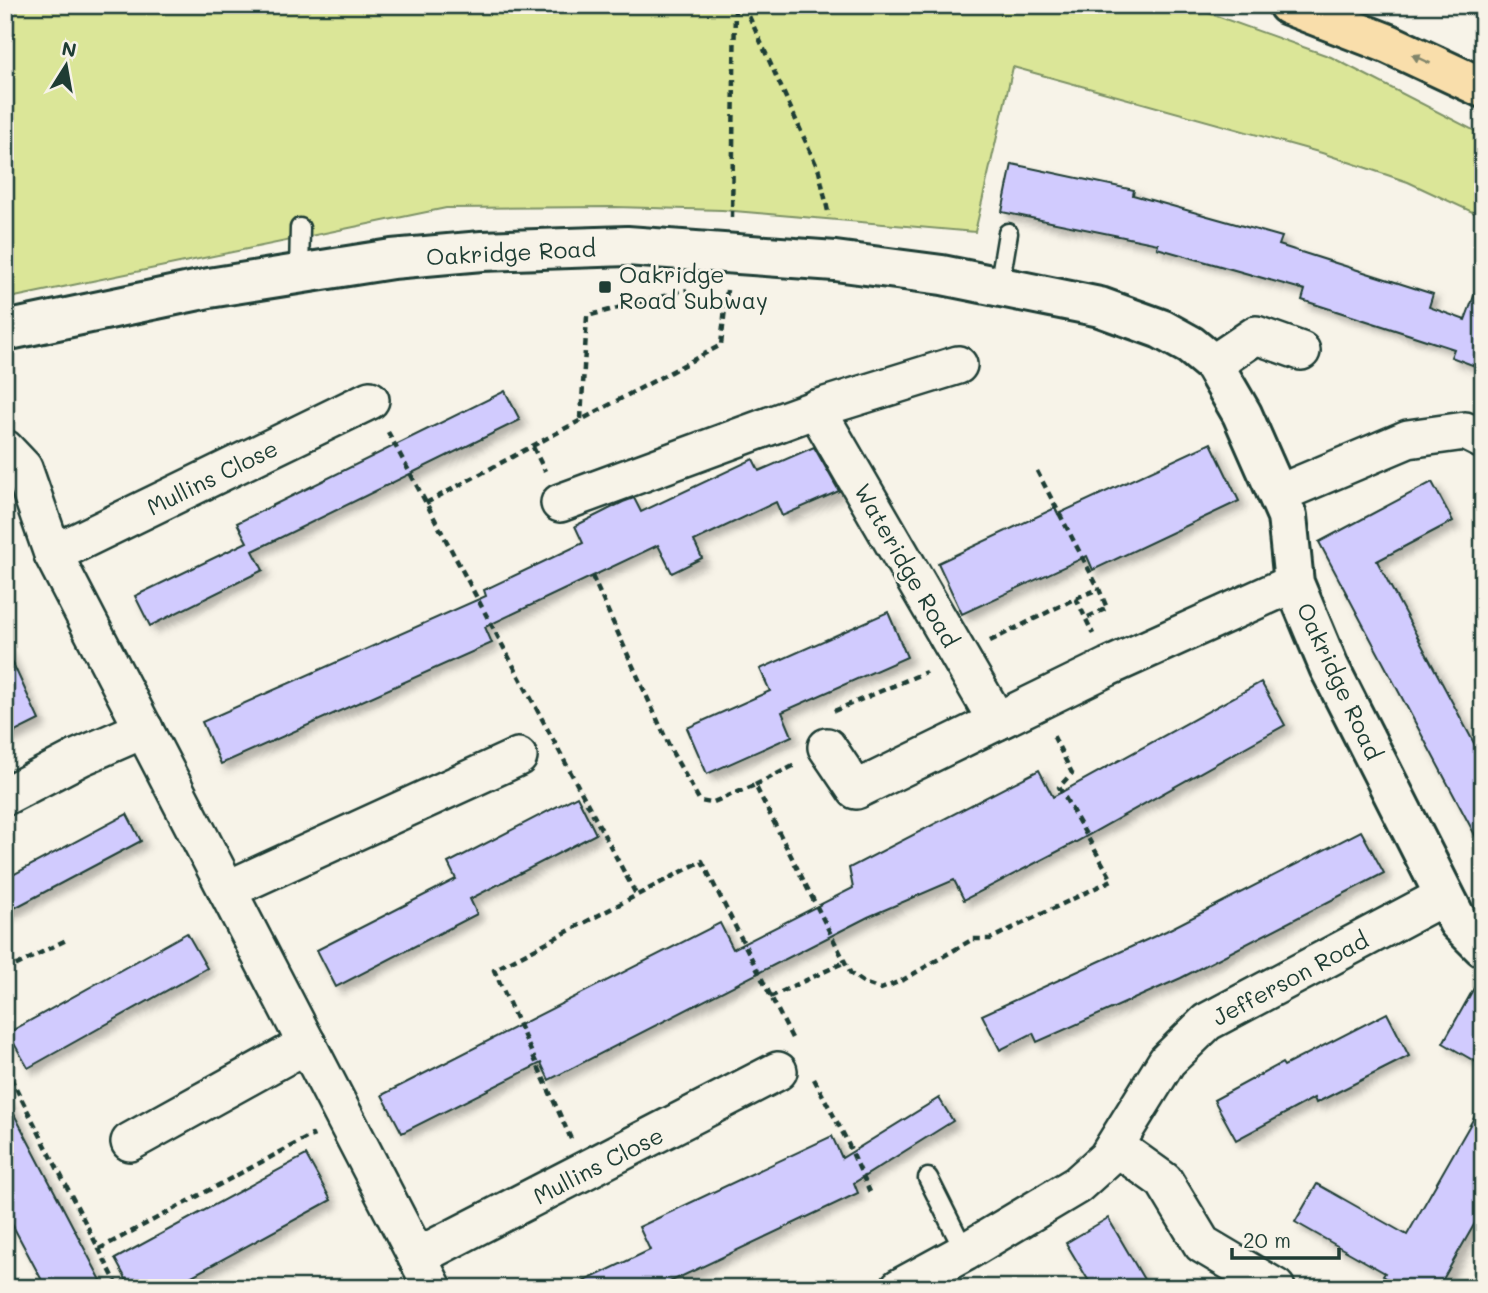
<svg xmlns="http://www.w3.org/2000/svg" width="1488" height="1293" viewBox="0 0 1488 1293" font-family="Mali,sans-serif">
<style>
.green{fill:#dbe698;stroke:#7d9266;stroke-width:2}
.building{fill:#d1cbfe;stroke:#1f3d34;stroke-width:2;filter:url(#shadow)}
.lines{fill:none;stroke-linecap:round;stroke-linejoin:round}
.lane-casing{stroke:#1f3d34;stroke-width:23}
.street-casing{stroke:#1f3d34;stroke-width:42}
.secondary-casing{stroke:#1f3d34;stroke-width:44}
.highway-casing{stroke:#1f3d34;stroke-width:44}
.path{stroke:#1f3d34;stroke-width:4.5;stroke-dasharray:7 5;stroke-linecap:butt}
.lane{stroke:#f7f3e8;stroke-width:18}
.street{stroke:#f7f3e8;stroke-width:37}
.secondary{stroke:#f7f3e8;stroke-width:38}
.highway{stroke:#f9deab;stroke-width:38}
.oneway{fill:#81856a}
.poi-dot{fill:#1f3d34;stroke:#f7f3e8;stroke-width:2.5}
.labels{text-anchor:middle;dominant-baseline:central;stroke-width:6;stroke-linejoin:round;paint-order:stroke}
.street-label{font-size:23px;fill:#1f3d34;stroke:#f7f3e8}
.poi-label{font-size:23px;fill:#1f3d34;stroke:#f7f3e8;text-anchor:start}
</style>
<defs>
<filter id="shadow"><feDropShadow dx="6" dy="6" stdDeviation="3.5" flood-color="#0004"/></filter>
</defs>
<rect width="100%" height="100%" fill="#f7f3e8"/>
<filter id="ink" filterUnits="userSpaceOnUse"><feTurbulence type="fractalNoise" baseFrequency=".0143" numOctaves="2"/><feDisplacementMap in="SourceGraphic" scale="14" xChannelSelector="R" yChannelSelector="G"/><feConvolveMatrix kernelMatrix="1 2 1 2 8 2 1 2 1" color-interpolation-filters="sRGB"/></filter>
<g filter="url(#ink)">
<!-- green -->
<path class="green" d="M5,5H1186L1331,57L1483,135V217L1408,182L1322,153L1013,67L975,232L722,210L615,207L446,208L5,299Z"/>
<!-- building -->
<g class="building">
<path d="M1012,164L1134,190L1133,195L1282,237L1279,245L1433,294L1429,307L1465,320L1480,280L1483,281V369L1451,357L1454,349L1302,300L1305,290L1157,248L1158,244L1002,212Z"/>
<path d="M505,391L520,420L253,551L263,570L150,626L135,596L247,542L237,523Z"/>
<path d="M1211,443L1239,501L1093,570L1087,556L962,614L938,563L1055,508L1058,514Z"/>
<path d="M814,447L839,491L782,516L776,502L694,541L702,558L672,573L658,545L485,627L492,643L221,764L202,722L486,596L484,590L583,543L575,526L623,502L634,498L641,512L753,459L759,471Z"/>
<path d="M1432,482L1453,521L1377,561L1483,760V850L1319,542Z"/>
<path d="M888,612L907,657L782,712L792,736L707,774L687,728L770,691L760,669Z"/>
<path d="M5,646L39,720L5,737Z"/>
<path d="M1261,682L1285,725L1076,842L964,900L954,880L868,917L549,1080L541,1063L402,1133L382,1095L720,923L733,949L853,888L849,868L1039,770L1053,797Z"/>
<path d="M577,796L596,834L470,899L477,914L336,987L317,950L456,879L448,863Z"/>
<path d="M127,814L141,841L5,913V879Z"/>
<path d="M1361,831L1384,873L1181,978L1037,1042L1033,1033L1000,1050L982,1015L1166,931Z"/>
<path d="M187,933L207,968L28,1068L8,1033Z"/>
<path d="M1483,972V1066L1443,1043Z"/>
<path d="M1387,1013L1409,1056L1316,1103L1314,1098L1236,1140L1214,1100L1282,1063L1284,1066Z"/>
<path d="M5,1097L105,1288H46L5,1211Z"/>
<path d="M939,1098L953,1121L854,1183L858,1193L657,1288H570L650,1250L639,1227L832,1136L842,1158Z"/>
<path d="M1483,1102V1209L1438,1288H1403L1383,1276L1385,1273L1295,1222L1317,1184L1407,1235Z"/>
<path d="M306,1155L331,1200L170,1288H131L115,1259Z"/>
<path d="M1108,1218L1149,1288H1093L1066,1243Z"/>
</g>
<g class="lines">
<defs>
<g id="lane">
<path d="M299,272L300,228"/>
<path d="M999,287L1008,233"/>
<path d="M928,1178L965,1252"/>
</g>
<g id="street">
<path d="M1213,364L1256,335L1301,351"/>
<path d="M816,409L997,721"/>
<path d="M5,449L23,468L53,554L433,1288"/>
<path d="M1278,494L1408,439L1465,431L1483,440"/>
<path d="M560,503L816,409L958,365"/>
<path d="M53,554L370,400"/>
<path d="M827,747L856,790L1108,667L1294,583"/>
<path d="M5,796L80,757L144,729"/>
<path d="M227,890L518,757"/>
<path d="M130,1142L307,1044"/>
<path d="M1115,1146L1164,1181L1202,1244L1276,1288"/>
<path d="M417,1257L778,1071"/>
<path d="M899,1288L965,1252L1077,1185L1107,1158L1167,1061L1207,1022L1444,896"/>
</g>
<path id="secondary" d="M5,331L209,288L392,259L482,251L627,246L835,261L942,275L1100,307L1161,329L1190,345L1213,364L1242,414L1287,516L1294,583L1329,667L1458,922L1483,947"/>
<path id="highway" d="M1288,5L1389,44L1483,88"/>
</defs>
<!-- lane casing -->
<use href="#lane" class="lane-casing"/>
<!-- street casing -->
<use href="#street" class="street-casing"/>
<!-- secondary casing -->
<use href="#secondary" class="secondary-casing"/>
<!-- highway casing -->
<use href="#highway" class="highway-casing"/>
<!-- path -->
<g class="path">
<path d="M744,5L819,171L829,216"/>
<path d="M732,218L735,5"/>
<path d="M581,419L587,316L687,290"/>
<path d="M388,432L637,896"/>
<path d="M533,447L545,471"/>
<path d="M1037,471L1099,589L1107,608L1086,618"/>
<path d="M426,503L721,345L727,290"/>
<path d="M592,576L672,752L700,801L711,803L755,785L851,974L866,984L881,989L903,980L973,939H990L1112,880L1059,787L1072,773L1052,733"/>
<path d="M1076,598L1093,634"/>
<path d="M990,641L1076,598L1099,589"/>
<path d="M834,711L926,672"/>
<path d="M755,785L795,765"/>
<path d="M5,971L68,939"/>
<path d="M770,997L845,962"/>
<path d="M5,1067L119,1288"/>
<path d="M814,1079L845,1137L870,1192"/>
<path d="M5,1096L17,1090"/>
<path d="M571,1139L494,970L702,861L792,1038"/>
<path d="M99,1249L312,1135L313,1138"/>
</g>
<!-- lane -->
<use href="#lane" class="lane"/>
<!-- street -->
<use href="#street" class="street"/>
<!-- secondary -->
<use href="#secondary" class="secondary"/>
<!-- highway -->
<use href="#highway" class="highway"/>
</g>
<!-- one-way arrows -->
<defs><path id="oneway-solid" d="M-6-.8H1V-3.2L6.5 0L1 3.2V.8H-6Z" transform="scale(1.75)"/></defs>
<use class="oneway" href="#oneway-solid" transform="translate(1421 59) rotate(-155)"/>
</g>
<!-- markers -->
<rect class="poi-dot" x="598" y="280" width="14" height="14" rx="3.5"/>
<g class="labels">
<!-- street labels -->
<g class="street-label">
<text transform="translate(511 252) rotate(-3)">Oakridge Road</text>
<text transform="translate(212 477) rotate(-26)">Mullins Close</text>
<text transform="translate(907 565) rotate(60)">Wateridge Road</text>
<text transform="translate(1340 681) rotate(65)">Oakridge Road</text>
<text transform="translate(1290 978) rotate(-28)">Jefferson Road</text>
<text transform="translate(598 1165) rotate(-27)">Mullins Close</text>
</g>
<!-- poi labels -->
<g class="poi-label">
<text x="619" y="274">Oakridge<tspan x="619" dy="26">Road Subway</tspan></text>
</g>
</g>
<!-- margin -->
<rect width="1488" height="1293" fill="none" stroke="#f7f3e8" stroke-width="28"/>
<rect x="14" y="14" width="1460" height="1265" fill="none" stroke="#1f3d34" stroke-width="2.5" filter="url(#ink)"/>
<!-- north arrow -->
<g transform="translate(66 66) rotate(11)" stroke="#f7f3e8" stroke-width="5" paint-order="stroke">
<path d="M0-5L12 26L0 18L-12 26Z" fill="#1f3d34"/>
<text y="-10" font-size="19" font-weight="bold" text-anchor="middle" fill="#1f3d34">N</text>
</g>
<!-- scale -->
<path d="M1232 1248v10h107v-10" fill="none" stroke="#1f3d34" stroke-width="3.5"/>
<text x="1243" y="1248" font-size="21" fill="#1f3d34" stroke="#f7f3e8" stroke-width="5" paint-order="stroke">20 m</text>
</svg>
